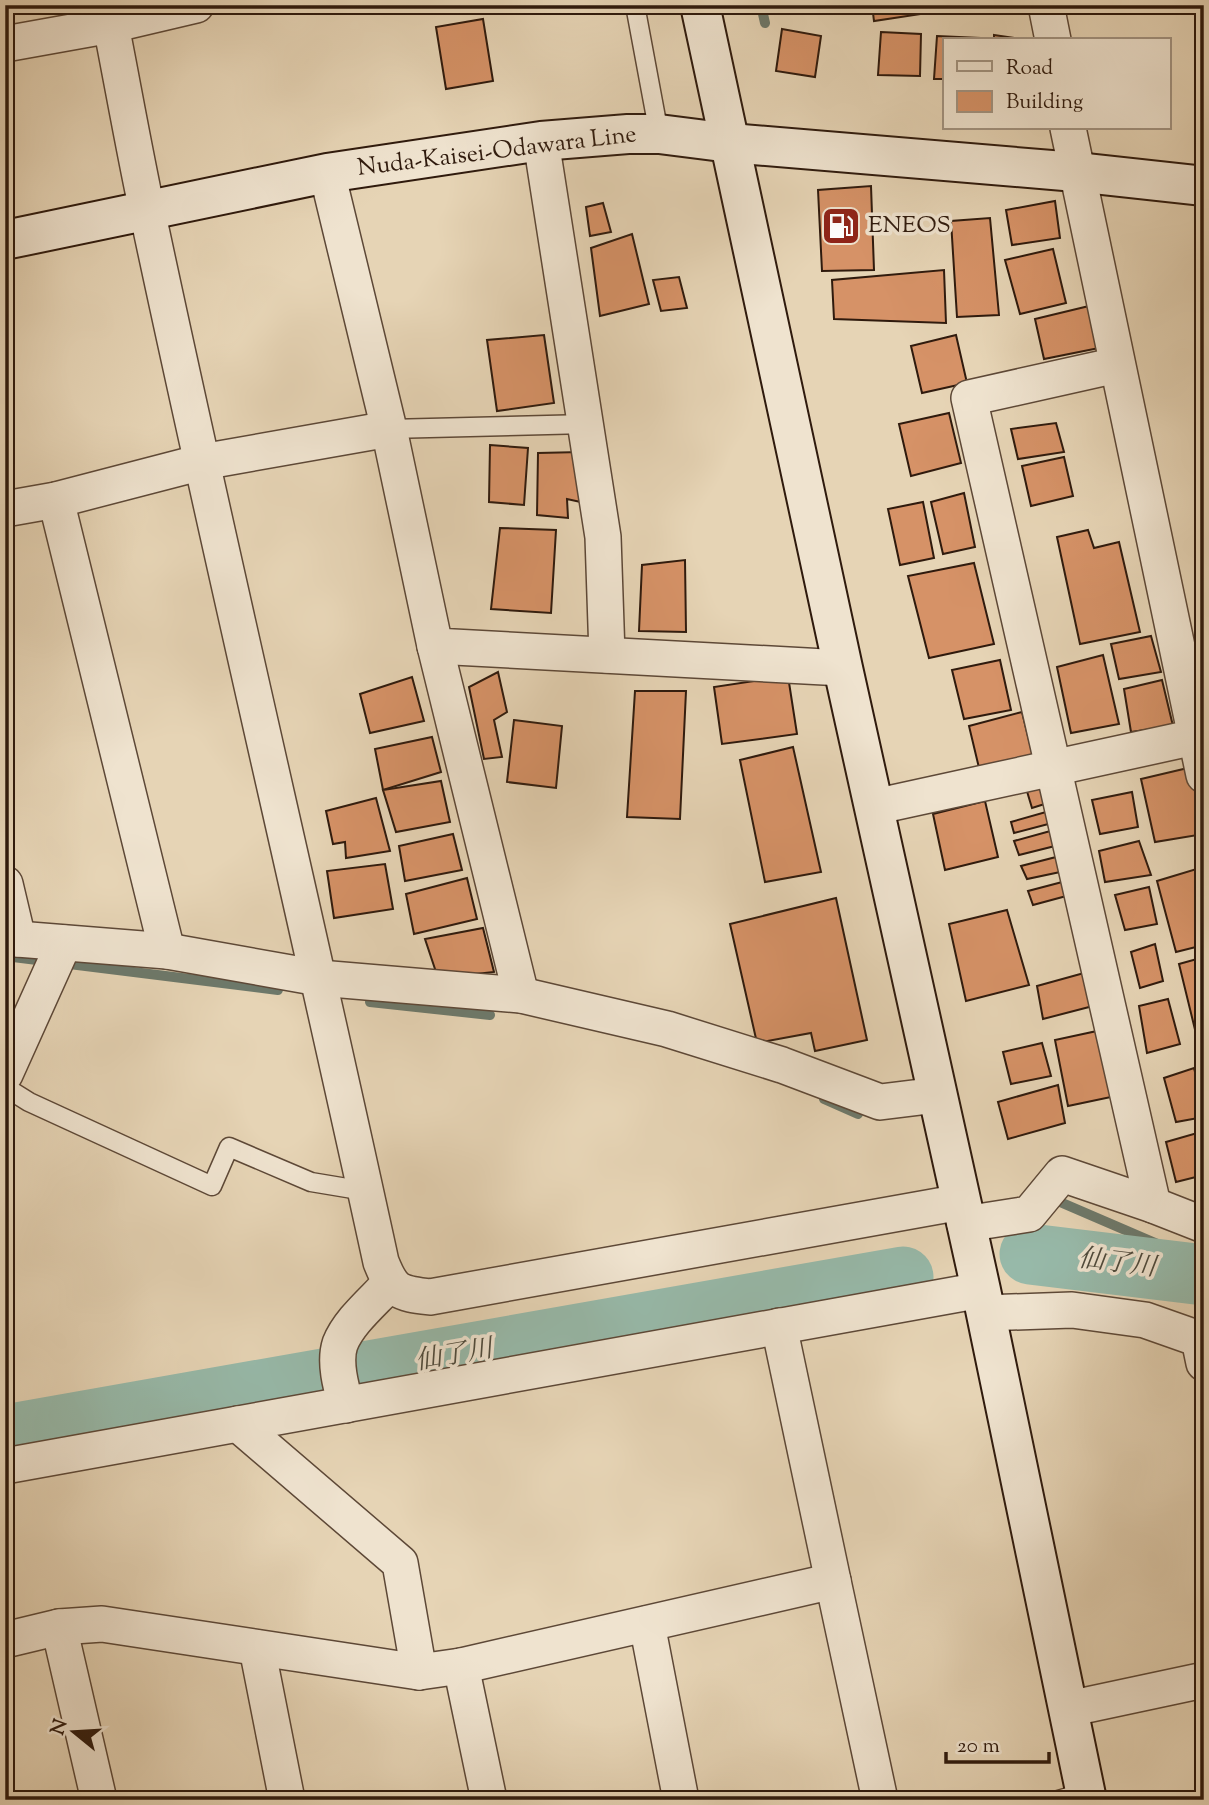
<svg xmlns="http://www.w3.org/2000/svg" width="1209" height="1805" viewBox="0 0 1209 1805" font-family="'Sorts Mill Goudy','Noto Serif JP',serif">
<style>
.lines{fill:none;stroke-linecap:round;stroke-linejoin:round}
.stream{stroke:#6d796b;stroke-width:10}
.river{stroke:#97b9a9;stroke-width:61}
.building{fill:#d69267;stroke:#2f1a0d;stroke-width:2}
.lane-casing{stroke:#5d4837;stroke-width:21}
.street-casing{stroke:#5d4837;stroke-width:38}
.secondary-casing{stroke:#2f1a0d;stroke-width:42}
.lane{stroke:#efe3cf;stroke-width:18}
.street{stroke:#efe3cf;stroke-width:35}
.secondary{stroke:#efe3cf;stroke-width:38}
.labels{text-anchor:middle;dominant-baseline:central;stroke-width:7;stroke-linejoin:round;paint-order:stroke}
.street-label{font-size:24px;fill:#2f1a0d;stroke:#efe3cf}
.poi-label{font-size:24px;fill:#2f1a0d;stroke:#efe3cf;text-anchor:start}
.water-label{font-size:26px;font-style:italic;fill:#4e4a3c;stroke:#efe3cf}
</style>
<rect width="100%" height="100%" fill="#e6d4b5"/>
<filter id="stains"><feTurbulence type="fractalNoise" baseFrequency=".00286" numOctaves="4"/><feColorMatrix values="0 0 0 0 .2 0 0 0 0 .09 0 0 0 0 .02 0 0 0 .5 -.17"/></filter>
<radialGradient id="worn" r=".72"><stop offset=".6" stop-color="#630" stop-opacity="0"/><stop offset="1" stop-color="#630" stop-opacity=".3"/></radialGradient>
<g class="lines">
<!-- stream -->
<g class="stream">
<path d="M761,5L765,23"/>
<path d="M5,956L278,990"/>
<path d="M370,1002L490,1015"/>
<path d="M824,1099L858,1114"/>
<path d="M1060,1202L1204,1264"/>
</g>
<!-- river -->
<g class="river">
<path d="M1030,1254L1204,1275"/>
<path d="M5,1435L903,1277"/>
</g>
</g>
<!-- building -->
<g class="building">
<path d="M772,5H815V6L774,12Z"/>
<path d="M872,5H919L921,14L874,21Z"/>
<path d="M938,5H989L939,13Z"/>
<path d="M483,19L493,81L446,89L436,27Z"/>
<path d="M782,29L821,36L815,77L776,71Z"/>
<path d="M881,32L921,34L920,76L878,75Z"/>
<path d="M994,35L1029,40H994Z"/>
<path d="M937,36L980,38V40H945V79H934Z"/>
<path d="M871,186L874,270L822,271L818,190Z"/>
<path d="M1055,201L1060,238L1012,245L1006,210Z"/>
<path d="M603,203L611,232L590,236L586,207Z"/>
<path d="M990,218L999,315L957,317L951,221Z"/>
<path d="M632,234L649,304L600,316L591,248Z"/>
<path d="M1053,249L1066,303L1020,314L1005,260Z"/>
<path d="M944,270L946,323L834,319L832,280Z"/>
<path d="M679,277L687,308L661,311L653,280Z"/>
<path d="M1089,306L1099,348L1044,359L1035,319Z"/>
<path d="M544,335L554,403L497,411L487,340Z"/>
<path d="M956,335L967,383L922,393L911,346Z"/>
<path d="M949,413L961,463L911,476L899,424Z"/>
<path d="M1056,423L1064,452L1018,459L1011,429Z"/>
<path d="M490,445L528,448L524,505L489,502Z"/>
<path d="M581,452L585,503L567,499L568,518L537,515L538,453Z"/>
<path d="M1064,457L1073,496L1031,506L1022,466Z"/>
<path d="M964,493L975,547L943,554L931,502Z"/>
<path d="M923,502L934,558L900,565L888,509Z"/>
<path d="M500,528L556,530L551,613L491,609Z"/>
<path d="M1088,530L1094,548L1119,542L1140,632L1080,644L1057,537Z"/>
<path d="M685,560L686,632L639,631L642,565Z"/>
<path d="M974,563L994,644L929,658L908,576Z"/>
<path d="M1151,636L1161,672L1119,679L1111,644Z"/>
<path d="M1103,655L1119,724L1071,733L1057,667Z"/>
<path d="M1000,660L1011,710L964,719L952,670Z"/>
<path d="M498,672L507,712L494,720L502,757L484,759L469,687Z"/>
<path d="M788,676L797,734L722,744L714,687Z"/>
<path d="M412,677L424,721L370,733L360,694Z"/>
<path d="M1162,680L1173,726L1131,732L1124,689Z"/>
<path d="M635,691H686L680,819L627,817Z"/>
<path d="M1022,712L1034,760L980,772L969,726Z"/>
<path d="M514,720L562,726L556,788L507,782Z"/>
<path d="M432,737L441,772L383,790L375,749Z"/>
<path d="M793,747L821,872L765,882L740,760Z"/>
<path d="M1192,767L1204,822V834L1155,842L1141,779Z"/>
<path d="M441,781L450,822L396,832L383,790Z"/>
<path d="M1047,783L1054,801L1032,808L1026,788Z"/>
<path d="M1132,792L1138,827L1100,834L1092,800Z"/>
<path d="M376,798L390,851L346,858L345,842L333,844L326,811Z"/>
<path d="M985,801L998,857L945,870L933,814Z"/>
<path d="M1053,810L1056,822L1014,833L1011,822Z"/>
<path d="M1054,830L1059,845L1019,855L1014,841Z"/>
<path d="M453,834L462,870L405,881L399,846Z"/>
<path d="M1139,841L1151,875L1105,882L1099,851Z"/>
<path d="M1060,856L1065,871L1027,879L1021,866Z"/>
<path d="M385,864L393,909L334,918L327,871Z"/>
<path d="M1203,867L1204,945L1176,952L1157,881Z"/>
<path d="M467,878L477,919L414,934L406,894Z"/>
<path d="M1066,881L1070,895L1033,905L1028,891Z"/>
<path d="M1149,887L1157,924L1125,930L1115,895Z"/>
<path d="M836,898L867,1040L815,1051L811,1033L757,1043L730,924Z"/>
<path d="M1007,910L1029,985L966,1001L949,924Z"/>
<path d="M483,928L494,972L438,978L425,939Z"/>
<path d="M1155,944L1163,981L1140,988L1131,952Z"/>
<path d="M1204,957V1045L1199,1046L1179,964Z"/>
<path d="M1084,973L1093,1006L1043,1019L1037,986Z"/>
<path d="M1168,999L1180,1044L1147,1053L1139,1006Z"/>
<path d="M1097,1031L1111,1097L1068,1106L1055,1040Z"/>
<path d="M1042,1043L1051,1076L1011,1084L1003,1052Z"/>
<path d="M1194,1068L1204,1107V1117L1176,1122L1164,1078Z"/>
<path d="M1058,1085L1065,1123L1008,1139L998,1102Z"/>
<path d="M1204,1131V1175L1176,1182L1166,1142Z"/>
</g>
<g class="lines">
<defs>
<g id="lane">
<path d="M635,5L659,134"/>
<path d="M389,429L587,424"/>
<path d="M5,1087L29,1102L212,1186L229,1147L311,1182L365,1191"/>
<path d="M1058,1800L1086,1792"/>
</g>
<g id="street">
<path d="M107,5C121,75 133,145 148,215C222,564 305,912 381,1262C393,1292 398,1293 430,1297L961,1202"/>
<path d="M1046,5L1053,40"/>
<path d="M5,44L111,25L196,5"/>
<path d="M1068,128L1204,775"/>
<path d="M541,141L603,537L607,655"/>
<path d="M327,173L389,429L435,646L843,668"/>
<path d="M1117,365L969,398L1153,1205"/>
<path d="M56,500L167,951"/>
<path d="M5,509L56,500L202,462L389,429"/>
<path d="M435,646L521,995"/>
<path d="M874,807L1195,737"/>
<path d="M5,884L18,939"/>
<path d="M5,938L167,951L319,978L521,995L667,1029L782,1065L880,1102L937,1095"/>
<path d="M5,1074L64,943"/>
<path d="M965,1224L1029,1214L1062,1174L1153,1205L1204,1225"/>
<path d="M985,1313L1072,1310L1145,1320L1199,1339L1204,1363"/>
<path d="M779,1326L833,1581"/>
<path d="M346,1405C341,1387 334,1362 340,1344C349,1321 374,1301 390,1283"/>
<path d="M238,1424L400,1563L419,1672"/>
<path d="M5,1466L981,1290"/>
<path d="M647,1624L681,1800"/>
<path d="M59,1627L99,1800"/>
<path d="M5,1640L59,1627L102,1624L419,1672L461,1666L833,1581L880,1800"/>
<path d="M257,1648L287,1800"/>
<path d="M461,1666L489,1800"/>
<path d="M1068,1709L1204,1680"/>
</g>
<g id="secondary">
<path d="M700,5L843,668L981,1290L1087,1800"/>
<path d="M5,240L327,173L541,141L628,134H659L730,143L1076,172L1204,186"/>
</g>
</defs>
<!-- lane casing -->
<use href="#lane" class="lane-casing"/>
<!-- street casing -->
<use href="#street" class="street-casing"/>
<!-- secondary casing -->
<use href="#secondary" class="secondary-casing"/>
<!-- lane -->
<use href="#lane" class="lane"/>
<!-- street -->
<use href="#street" class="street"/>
<!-- secondary -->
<use href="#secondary" class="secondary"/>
</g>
<!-- icons -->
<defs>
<symbol id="fuel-square" viewBox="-11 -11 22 22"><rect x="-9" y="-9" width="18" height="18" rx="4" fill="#8f2418" stroke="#efe3cf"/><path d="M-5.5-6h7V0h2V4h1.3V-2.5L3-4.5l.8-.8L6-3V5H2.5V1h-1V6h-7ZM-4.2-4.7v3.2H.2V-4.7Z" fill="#fff"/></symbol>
</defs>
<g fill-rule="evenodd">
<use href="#fuel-square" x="819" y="204" width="44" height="44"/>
</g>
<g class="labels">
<!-- street labels -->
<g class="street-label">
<text transform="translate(497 152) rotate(-7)">Nuda-Kaisei-Odawara Line</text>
</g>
<!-- poi labels -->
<g class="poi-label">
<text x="868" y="226">ENEOS</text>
</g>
<!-- water labels -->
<g class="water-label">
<text transform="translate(1117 1264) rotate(7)">仙了川</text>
<text transform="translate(454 1356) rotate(-10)">仙了川</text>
</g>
</g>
<!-- margin -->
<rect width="1209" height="1805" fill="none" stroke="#e6d4b5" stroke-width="28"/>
<rect x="7" y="7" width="1195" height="1791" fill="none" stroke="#2f1a0d" stroke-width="3.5"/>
<rect x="14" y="14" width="1181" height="1777" fill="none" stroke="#2f1a0d" stroke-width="2"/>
<!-- legend -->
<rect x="943" y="38" width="228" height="91" fill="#efe3cf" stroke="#a29381" stroke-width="2"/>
<rect x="957" y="61" width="35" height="10" fill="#efe3cf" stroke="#a29381" stroke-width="2"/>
<text x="1006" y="74" font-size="21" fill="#2f1a0d">Road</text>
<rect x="957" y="91" width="35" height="21" fill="#d69267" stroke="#a29381" stroke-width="2"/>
<text x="1006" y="108" font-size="21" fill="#2f1a0d">Building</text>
<!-- north arrow -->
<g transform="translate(74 1732) rotate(288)" stroke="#efe3cf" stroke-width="5" paint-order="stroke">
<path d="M0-5L12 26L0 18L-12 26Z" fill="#2f1a0d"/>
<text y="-10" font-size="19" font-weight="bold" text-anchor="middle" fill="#2f1a0d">N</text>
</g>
<!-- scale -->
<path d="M946 1752v10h103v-10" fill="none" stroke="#2f1a0d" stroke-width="3.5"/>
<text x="957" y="1752" font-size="21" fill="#2f1a0d" stroke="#efe3cf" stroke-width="5" paint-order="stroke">20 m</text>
<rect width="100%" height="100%" filter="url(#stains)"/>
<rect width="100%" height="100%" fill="url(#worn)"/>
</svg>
